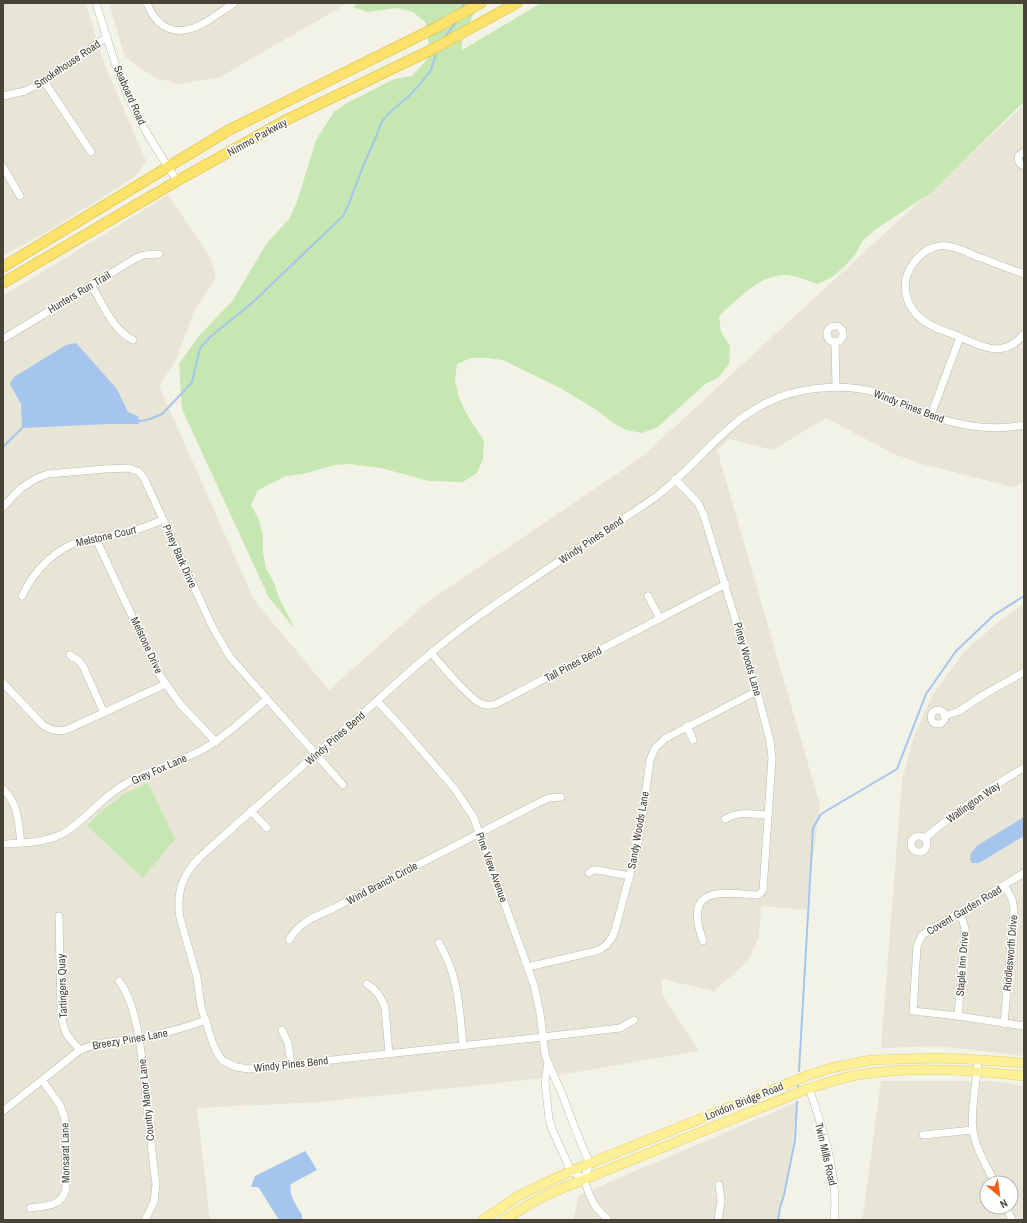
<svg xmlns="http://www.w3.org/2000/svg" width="1027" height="1223" viewBox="0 0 1027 1223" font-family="'Archivo Narrow',sans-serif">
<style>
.residential{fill:#e7e5d6;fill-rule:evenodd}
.green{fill:#c6e7b1}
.water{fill:#a5c5ef}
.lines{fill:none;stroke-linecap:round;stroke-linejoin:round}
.stream{stroke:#a5c5ef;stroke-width:2}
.minor-casing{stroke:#bfbbaa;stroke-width:8}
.major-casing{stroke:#e2d167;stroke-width:10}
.highway-casing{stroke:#dbb93a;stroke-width:11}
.minor{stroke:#fff;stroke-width:7}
.major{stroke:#fdf097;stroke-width:9}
.highway{stroke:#fbe26a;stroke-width:10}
.labels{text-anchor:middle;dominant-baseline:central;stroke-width:3;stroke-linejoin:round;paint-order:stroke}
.street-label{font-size:11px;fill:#474336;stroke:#fff}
</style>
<rect width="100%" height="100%" fill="#f3f2e7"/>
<!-- residential -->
<g class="residential">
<path d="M3,3H86L102,58L146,161L135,177L42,235L3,255Z"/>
<path d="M109,3H348L220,77L180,84L155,78L125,57Z"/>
<path d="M1024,105V482L1013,487L922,464L894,454L826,418L773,450L729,439L717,450L820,805L806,910L761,906L759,937L748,961L714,991L662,979V994L699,1051L536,1079L320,1102L197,1108L210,1220H3V296L168,195L210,257L216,278L194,311L176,360L159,386L254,600L329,690L429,601L643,456ZM124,794L175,839L143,878L87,826L99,813Z"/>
<path d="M1024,604V1056L940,1046L881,1048L902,780L914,736L932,696L963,653L998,622Z"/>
<path d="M881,1081H989L1024,1086V1220H861L863,1215ZM987,1183H1011V1207H987Z"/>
<path d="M797,1102L790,1165L778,1220H573L579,1195Z"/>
</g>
<!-- green -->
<g class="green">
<path d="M358,3H474L475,11L462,40V50L541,3H1024V102L929,194L876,229L863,240L855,255L844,267L832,277L818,284C808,281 797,276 787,275C761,273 737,300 719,316L721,332L730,346L729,364L719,377L705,384L658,427L642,433L626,430L613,423L600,412L560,388L503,360L487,358H471L457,364L455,380L459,397L466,413L484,441L483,459L477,473L463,482L429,481L381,468L349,464L334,465L303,474L286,476L258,490L251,505L259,520L263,536V552L266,568L274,583L280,600L295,629L269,598L182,409L179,364L199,336L233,300L267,243L289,219L297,202L316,140L334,112L347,103L394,79L412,76L430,56L426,23L413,12L398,8L367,12L353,7Z"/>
<path d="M148,783L175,839L143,878L87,826L99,813L124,794Z"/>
</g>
<!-- water -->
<g class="water">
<path d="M76,343L117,389L128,412L138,416L139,424H110L22,428L21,404L10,384L14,377L66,345Z"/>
<path d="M1024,817V836L979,863H972L970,859L971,853L978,845Z"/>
<path d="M305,1151L311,1160L317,1170L291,1184C288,1195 297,1206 302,1215V1219L300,1220H279L259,1188L257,1187H251L255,1176Z"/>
</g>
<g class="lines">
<!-- stream -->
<g class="stream">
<path d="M461,9L464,3"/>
<path d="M444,38L457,21"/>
<path d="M137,420L141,421L150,419L162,414L184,391L192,382L200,348L210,337L252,303L343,216L348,206L362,169L377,134L381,123L389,113L409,96L420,84L431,70L437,51"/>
<path d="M3,447L22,428"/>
<path d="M799,1071L813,828L821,814L897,769L926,694L956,651L994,615L1024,596"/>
<path d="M798,1087V1085"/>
<path d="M778,1220L780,1208L784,1195L795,1140L797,1102"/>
</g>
<defs>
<g id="minor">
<path d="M96,3C107,38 117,74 133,107C145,133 162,157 177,181"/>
<path d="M147,3C150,11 154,18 161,24C186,43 214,16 234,3"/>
<path d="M44,81L91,152"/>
<path d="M3,96L25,91L44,81L107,37"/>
<path d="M1024,152L1019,155C1017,160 1019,164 1024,166"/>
<path d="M3,167L20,196"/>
<path d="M1024,274C1007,268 990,261 973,255C965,251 956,247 947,246C935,244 923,251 915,261C898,282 904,308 927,323C936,329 948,332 958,336C969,341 983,348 995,349C1007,349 1017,343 1024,334"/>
<path d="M91,285C103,304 112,329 133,340"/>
<circle cx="835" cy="334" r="8"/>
<path d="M3,339L136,258L144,255L159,254"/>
<path d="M835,342L836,387"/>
<path d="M931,415L960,337"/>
<path d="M675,479L698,503L704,516L757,691L770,741L772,758L763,890L760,894L757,895C734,894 691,884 698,923C699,929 701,935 703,941"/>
<path d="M3,507L21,488L37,478L48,474L105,469L129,468L139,472L144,478L213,628L230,657L343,785"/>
<path d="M95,537L159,674L180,704L216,742"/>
<path d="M22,596C34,570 56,548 83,540C98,536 114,536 129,532C141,529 152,524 163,520"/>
<path d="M648,596L660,619"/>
<path d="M431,653C442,665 470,700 482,704C487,706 493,705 498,703L726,584"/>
<path d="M70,655L79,661L83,666L104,713"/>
<path d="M3,683L43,725C50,730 57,732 66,730L166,684"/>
<path d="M377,701L404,730L454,788L473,816L534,985L540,1013L545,1054C549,1068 557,1081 562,1094C571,1117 579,1141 590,1163L584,1179"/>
<circle cx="938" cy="717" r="7"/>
<path d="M945,716L959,711L985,694L1024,672"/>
<path d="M687,726L693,740"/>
<path d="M3,789C19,805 18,821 21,843"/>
<path d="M251,811L267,828"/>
<path d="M725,819C739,811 753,814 768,815"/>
<circle cx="919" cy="844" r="8"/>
<path d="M925,838C956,812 988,788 1024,768"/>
<path d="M3,844C22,843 42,843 60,835C75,828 85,816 98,805C107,796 118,788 130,781C152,769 177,763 200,751C225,737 245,718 267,699"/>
<path d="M589,873L593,870H597L630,876"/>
<path d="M1024,873L922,935L917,946L913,1011L958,1016L1024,1026"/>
<path d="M1004,885L1012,899L1014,910L1004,1024"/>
<path d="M59,916L61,1012C64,1033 66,1035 80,1050"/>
<path d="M289,940C300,921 315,917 334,908L542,801L549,798L561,797"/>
<path d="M439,943C459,977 459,1007 463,1045"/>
<path d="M528,967L596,951C607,947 612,940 615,930L636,852L641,827L650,760L655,748L666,738L757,691"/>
<path d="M119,981C139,1006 142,1063 146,1096C149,1125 152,1154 156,1184L154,1202L145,1220"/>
<path d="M367,984C377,990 382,997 385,1008L389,1053"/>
<path d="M958,1016L965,929L963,921L959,912"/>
<path d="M634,1020L620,1028L543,1037L249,1069L236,1067L222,1060L218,1054L213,1044L201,1007L197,977L180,918C176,893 182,875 200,857C253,809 307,762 361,715C398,682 435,647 476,618C519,587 564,558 608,529C625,517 642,507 658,495C707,457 735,404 801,391C826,386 851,386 876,392C892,397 906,405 922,412C954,425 989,432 1024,425"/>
<path d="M282,1030L288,1043L291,1064"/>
<path d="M978,1060C977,1083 970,1108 973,1131C976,1149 987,1167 995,1183"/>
<path d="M548,1063L545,1082L549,1119L552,1129L571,1171L584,1179"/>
<path d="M809,1088C823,1130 839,1175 834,1220"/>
<path d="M3,1111L80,1050C100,1041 119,1042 140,1038C163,1034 184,1028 206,1020"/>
<path d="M923,1135L973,1130"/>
<path d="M584,1179L589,1194L595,1206L608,1220"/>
<path d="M1006,1207L1012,1220"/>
<path d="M30,1208C46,1206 61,1207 66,1189L65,1119L60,1105L42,1080"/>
<path d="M718,1220L721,1201L719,1185"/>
</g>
<g id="major">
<path d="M483,1220L520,1195L571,1171L809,1075L831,1068L871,1060L936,1058L965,1059L1024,1063"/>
<path d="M504,1220L533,1202L553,1192L807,1089C823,1084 840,1078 857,1075C912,1066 969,1070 1024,1076"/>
</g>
<g id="highway">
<path d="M3,267L229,130L439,26L481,3"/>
<path d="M3,283L177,181L284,121L433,49L517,3"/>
</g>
</defs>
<!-- minor casing -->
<use href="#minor" class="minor-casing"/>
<!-- major casing -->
<use href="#major" class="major-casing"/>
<!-- highway casing -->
<use href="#highway" class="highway-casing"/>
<!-- minor -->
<use href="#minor" class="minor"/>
<!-- major -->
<use href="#major" class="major"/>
<!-- highway -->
<use href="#highway" class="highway"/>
</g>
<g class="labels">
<!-- street labels -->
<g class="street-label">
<text transform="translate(67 64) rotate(-34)">Smokehouse Road</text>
<text transform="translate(130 95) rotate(66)">Seaboard Road</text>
<text transform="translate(257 137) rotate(-29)">Nimmo Parkway</text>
<text transform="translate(79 292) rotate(-31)">Hunters Run Trail</text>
<text transform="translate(909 406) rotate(21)">Windy Pines Bend</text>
<text transform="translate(106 536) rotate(-13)">Melstone Court</text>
<text transform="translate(591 540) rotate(-34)">Windy Pines Bend</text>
<text transform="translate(180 556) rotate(66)">Piney Bark Drive</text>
<text transform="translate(147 645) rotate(65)">Melstone Drive</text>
<text transform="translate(748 659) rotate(74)">Piney Woods Lane</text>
<text transform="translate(573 664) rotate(-28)">Tall Pines Bend</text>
<text transform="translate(335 738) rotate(-41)">Windy Pines Bend</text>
<text transform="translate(159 769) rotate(-24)">Grey Fox Lane</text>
<text transform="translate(973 802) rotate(-35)">Wallington Way</text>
<text transform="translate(638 830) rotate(-80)">Sandy Woods Lane</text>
<text transform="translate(492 867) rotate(70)">Pine View Avenue</text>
<text transform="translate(382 883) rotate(-28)">Wind Branch Circle</text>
<text transform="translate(964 910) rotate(-31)">Covent Garden Road</text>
<text transform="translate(1010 953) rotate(-85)">Riddlesworth Drive</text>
<text transform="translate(962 964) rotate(-86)">Staple Inn Drive</text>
<text transform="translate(62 986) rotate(-92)">Tartingers Quay</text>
<text transform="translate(130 1039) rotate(-10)">Breezy Pines Lane</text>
<text transform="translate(291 1064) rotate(-6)">Windy Pines Bend</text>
<text transform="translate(146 1100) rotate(-96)">Country Manor Lane</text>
<text transform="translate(744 1101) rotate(-22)">London Bridge Road</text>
<text transform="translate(65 1153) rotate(-91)">Monsarat Lane</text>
<text transform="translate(826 1154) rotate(77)">Twin Mills Road</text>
</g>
</g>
<!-- border -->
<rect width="1027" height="1223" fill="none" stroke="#474336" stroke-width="8"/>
<!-- north arrow -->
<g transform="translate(999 1195) rotate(151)"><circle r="19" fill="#ffffff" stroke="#b5b4af"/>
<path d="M0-3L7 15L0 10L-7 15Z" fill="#f75f1b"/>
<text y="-6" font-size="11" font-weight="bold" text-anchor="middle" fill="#474336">N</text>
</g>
</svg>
